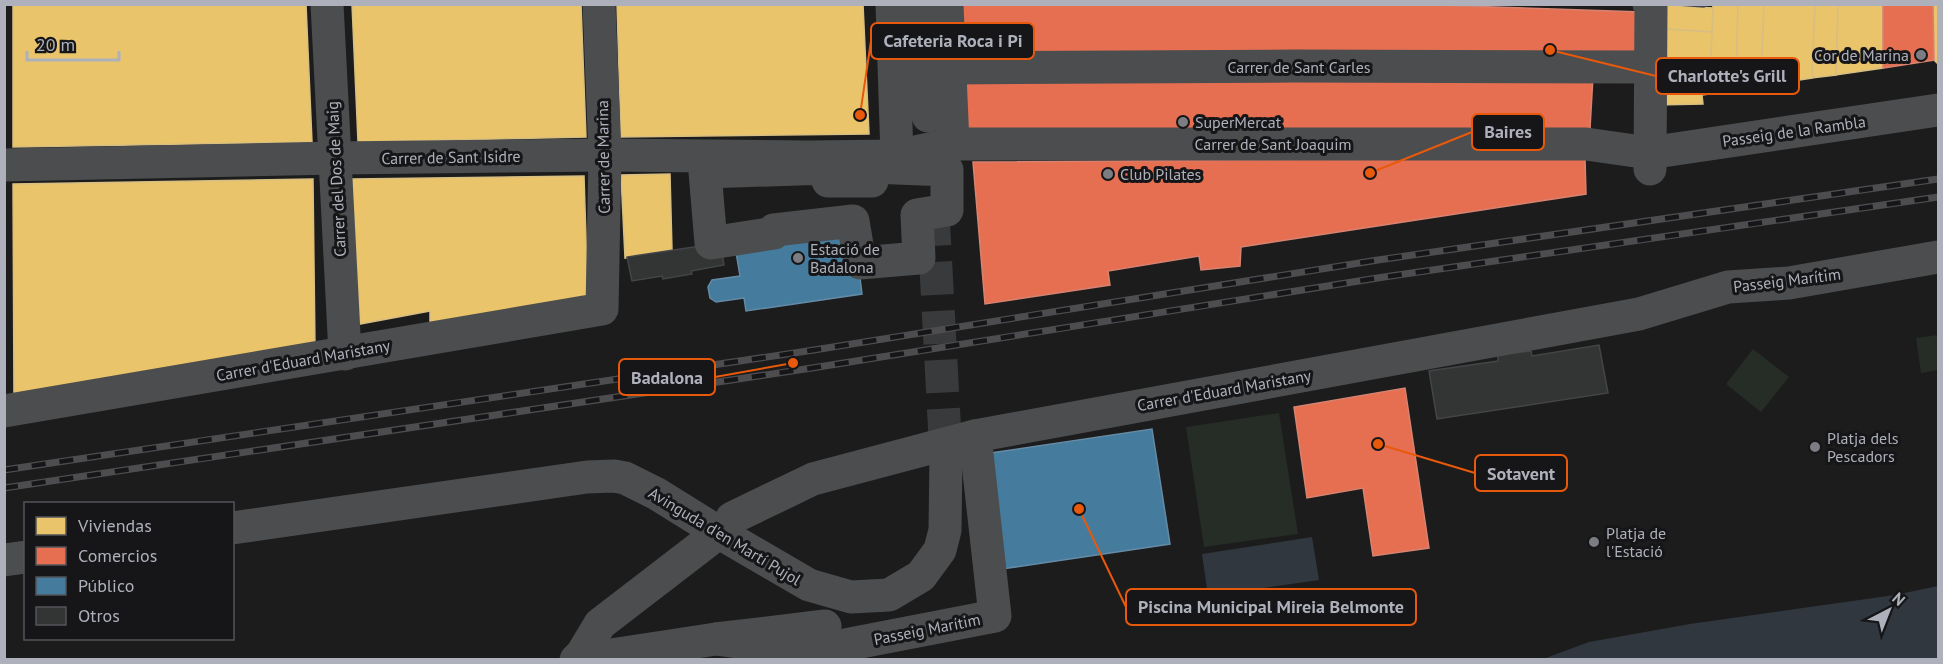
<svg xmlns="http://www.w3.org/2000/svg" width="1943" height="664" viewBox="0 0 1943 664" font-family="'PT Sans',sans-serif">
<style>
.green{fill:#262c26}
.water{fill:#31373f}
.homes{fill:#e9c46a;stroke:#d7be82;stroke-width:1.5}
.shops{fill:#e76f51;stroke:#d68371;stroke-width:1.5}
.public{fill:#457b9d;stroke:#648ba6;stroke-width:1.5}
.building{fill:#333434;stroke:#444548;stroke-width:1.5}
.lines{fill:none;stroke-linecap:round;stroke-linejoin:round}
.minor-tunnel{stroke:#393a3c;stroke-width:33;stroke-dasharray:33 16;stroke-linecap:butt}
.minor{stroke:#4c4d4e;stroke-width:33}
.rail-casing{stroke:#4d4d50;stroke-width:7}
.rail{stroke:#161618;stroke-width:4.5;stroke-dasharray:14;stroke-linecap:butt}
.poi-dot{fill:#7b7d83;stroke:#161618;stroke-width:2}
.labels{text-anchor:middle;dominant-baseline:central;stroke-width:6;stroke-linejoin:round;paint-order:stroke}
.poi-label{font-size:16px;fill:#aeb1bb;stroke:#161618;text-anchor:start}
.street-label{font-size:16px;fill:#aeb1bb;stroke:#161618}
.leader{fill:none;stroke:#e8590c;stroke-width:2}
.callout-dot{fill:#e8590c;stroke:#161618;stroke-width:2}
.callout{fill:#161618;stroke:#e8590c;stroke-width:2}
.callout-label{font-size:18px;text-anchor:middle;font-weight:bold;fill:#aeb1bb}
</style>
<rect width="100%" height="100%" fill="#1c1c1c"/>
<!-- green -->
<g class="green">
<path d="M1938,335V370L1921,373L1916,338Z"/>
<path d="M1753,349L1789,377L1761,412L1726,384Z"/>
<path d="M1279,413L1298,534L1204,547L1186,427Z"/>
</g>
<!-- water -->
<g class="water">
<path d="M1312,537L1319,580L1208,596L1202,554Z"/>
<path d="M1938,586V659H1543L1589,642L1690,624L1895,595Z"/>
</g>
<!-- homes -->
<g class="homes">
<path d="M13,4H306L312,142L13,147Z"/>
<path d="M352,4H581L586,137L358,142Z"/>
<path d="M617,4H863L869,134L621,137Z"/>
<path d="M1713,4H1738L1736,90L1709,94Z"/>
<path d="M1738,4H1764L1761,86L1736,90Z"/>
<path d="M1764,4H1815L1812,78L1761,86Z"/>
<path d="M1815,4H1838L1836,75L1812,78Z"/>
<path d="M1838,4H1883V68L1836,75Z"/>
<path d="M1938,4V63H1937L1934,60L1933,4Z"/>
<path d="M1665,5L1713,8L1712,32L1664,29Z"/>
<path d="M1664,29L1712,32L1709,94L1702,95L1703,104L1656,105Z"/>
<path d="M670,174L672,250L625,258L621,175Z"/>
<path d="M584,176L588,302L430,330V311L360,324L352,179Z"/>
<path d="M313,179L315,347L14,398L13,184Z"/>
</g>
<!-- shops -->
<g class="shops">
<path d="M963,4H1403L1643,12L1641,55L965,57Z"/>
<path d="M1883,4H1933L1934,60L1883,68Z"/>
<path d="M1593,76L1590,129L968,132L966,78Z"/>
<path d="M1585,158L1586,194L1241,247L1240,266L1201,270L1199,256L1108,271L1110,285L985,304L973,162Z"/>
<path d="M1405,388L1429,548L1373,556L1363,488L1307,498L1294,407Z"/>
</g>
<!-- public -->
<g class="public">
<path d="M853,221L862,294L746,311L744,298L716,302L710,298L708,287L712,280L740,276L734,240Z"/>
<path d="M1152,429L1170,544L1002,569L984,454Z"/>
</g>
<!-- building -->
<g class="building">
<path d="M1665,4H1704V7Z"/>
<path d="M720,243L724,265L691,271L692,274L663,279L662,276L632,281L627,257Z"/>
<path d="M1599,345L1608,393L1437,419L1429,371L1498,361V355L1531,351L1532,356Z"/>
</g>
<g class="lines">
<!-- minor-tunnel -->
<path class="minor-tunnel" d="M933,213L946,456"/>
<!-- minor -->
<g class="minor">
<path d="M327,4L345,354"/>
<path d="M892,4L897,156"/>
<path d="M922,4L928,116"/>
<path d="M947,4L953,144"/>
<path d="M1649,4L1651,5L1650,169"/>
<path d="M950,68L1295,66L1649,67"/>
<path d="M4,165L335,158L605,155L808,157L897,156L953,144H1586L1649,153L1938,110"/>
<path d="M871,167L947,170V210L917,215L919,258L860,263L853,221L774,230V233L711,243L705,172L828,168V181H872Z"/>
<path d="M4,411L602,309L605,155L599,4"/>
<path d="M732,518L813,479L975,436L1639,314L1728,287L1789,283L1938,257"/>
<path d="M232,528L587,477L614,476L625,478L657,494L718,532L809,585L851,597L889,595L921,576L940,550L945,530L946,456"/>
<path d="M4,560L26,557"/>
<path d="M716,639L809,652L995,616L975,436"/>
<path d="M576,660L582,654L600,624L708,541"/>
<path d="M578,660L716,639L825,626"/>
</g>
<defs>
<g id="rail">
<path d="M4,470L814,350L1378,260L1938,179"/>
<path d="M4,488L812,368L1384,277L1938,197"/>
</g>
</defs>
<!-- rail casing -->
<use href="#rail" class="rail-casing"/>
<!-- rail -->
<use href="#rail" class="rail"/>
</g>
<!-- markers -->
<g class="poi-dot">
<circle cx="1921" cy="55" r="6"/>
<circle cx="1183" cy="122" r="6"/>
<circle cx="1108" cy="174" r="6"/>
<circle cx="798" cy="258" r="6"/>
<circle cx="1815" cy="447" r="6"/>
<circle cx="1594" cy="542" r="6"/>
</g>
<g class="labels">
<!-- poi labels -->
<g class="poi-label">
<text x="1909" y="55" text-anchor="end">Cor de Marina</text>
<text x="1195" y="122">SuperMercat</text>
<text x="1120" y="174">Club Pilates</text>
<text x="810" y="249">Estació de<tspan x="810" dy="18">Badalona</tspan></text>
<text x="1827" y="438">Platja dels<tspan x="1827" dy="18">Pescadors</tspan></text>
<text x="1606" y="533">Platja de<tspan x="1606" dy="18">l'Estació</tspan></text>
</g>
<!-- street labels -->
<g class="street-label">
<text x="1299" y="67">Carrer de Sant Carles</text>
<text transform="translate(1794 131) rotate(-8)">Passeig de la Rambla</text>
<text x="1273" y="144">Carrer de Sant Joaquim</text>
<text transform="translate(451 157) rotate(-1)">Carrer de Sant Isidre</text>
<text transform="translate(603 157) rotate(-91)">Carrer de Marina</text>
<text transform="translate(336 179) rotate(-93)">Carrer del Dos de Maig</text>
<text transform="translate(1787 280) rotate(-7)">Passeig Marítim</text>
<text transform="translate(303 360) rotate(-10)">Carrer d'Eduard Maristany</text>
<text transform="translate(1224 390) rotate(-10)">Carrer d'Eduard Maristany</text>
<text transform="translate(725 536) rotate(31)">Avinguda d'en Martí Pujol</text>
<text transform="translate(927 629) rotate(-11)">Passeig Marítim</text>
</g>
</g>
<!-- callouts -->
<path class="leader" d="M860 115L871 41M1550 50L1656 76M1370 173L1472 132M793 363L715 377M1378 444L1475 473M1079 509L1126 607"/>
<g class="callout-dot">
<circle cx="860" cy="115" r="6"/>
<circle cx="1550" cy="50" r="6"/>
<circle cx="1370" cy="173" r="6"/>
<circle cx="793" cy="363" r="6"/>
<circle cx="1378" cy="444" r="6"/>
<circle cx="1079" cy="509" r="6"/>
</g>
<g class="callout">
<rect x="871" y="23" width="163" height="36" rx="6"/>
<rect x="1656" y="58" width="143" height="36" rx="6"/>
<rect x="1472" y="114" width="72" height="36" rx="6"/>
<rect x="619" y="359" width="96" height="36" rx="6"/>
<rect x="1475" y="455" width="92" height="36" rx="6"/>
<rect x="1126" y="589" width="290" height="36" rx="6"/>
</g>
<g class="callout-label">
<text x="953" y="47">Cafeteria Roca i Pi</text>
<text x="1727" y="82">Charlotte's Grill</text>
<text x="1508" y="138">Baires</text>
<text x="667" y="384">Badalona</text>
<text x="1521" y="480">Sotavent</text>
<text x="1271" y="613">Piscina Municipal Mireia Belmonte</text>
</g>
<!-- border -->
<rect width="1943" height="664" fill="none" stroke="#aeb1bb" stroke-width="12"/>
<!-- legend -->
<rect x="24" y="502" width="210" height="138" fill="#161618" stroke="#535459" stroke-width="1.5"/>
<rect x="36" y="517" width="30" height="18" fill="#e9c46a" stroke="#535459" stroke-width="1.5"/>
<text x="78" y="532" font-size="18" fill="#aeb1bb">Viviendas</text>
<rect x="36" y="547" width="30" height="18" fill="#e76f51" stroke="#535459" stroke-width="1.5"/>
<text x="78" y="562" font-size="18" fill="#aeb1bb">Comercios</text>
<rect x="36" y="577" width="30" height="18" fill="#457b9d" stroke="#535459" stroke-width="1.5"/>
<text x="78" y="592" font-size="18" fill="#aeb1bb">Público</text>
<rect x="36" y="607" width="30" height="18" fill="#333434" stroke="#535459" stroke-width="1.5"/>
<text x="78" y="622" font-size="18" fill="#aeb1bb">Otros</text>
<!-- north arrow -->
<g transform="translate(1889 610) rotate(42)" stroke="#161618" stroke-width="4.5" paint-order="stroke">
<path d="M0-4.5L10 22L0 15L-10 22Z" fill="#aeb1bb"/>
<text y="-9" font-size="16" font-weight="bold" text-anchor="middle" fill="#aeb1bb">N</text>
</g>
<!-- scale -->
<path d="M27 51v9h92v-9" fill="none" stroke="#aeb1bb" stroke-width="3"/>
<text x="36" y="51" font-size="18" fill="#aeb1bb" stroke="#161618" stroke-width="4.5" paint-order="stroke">20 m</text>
</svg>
